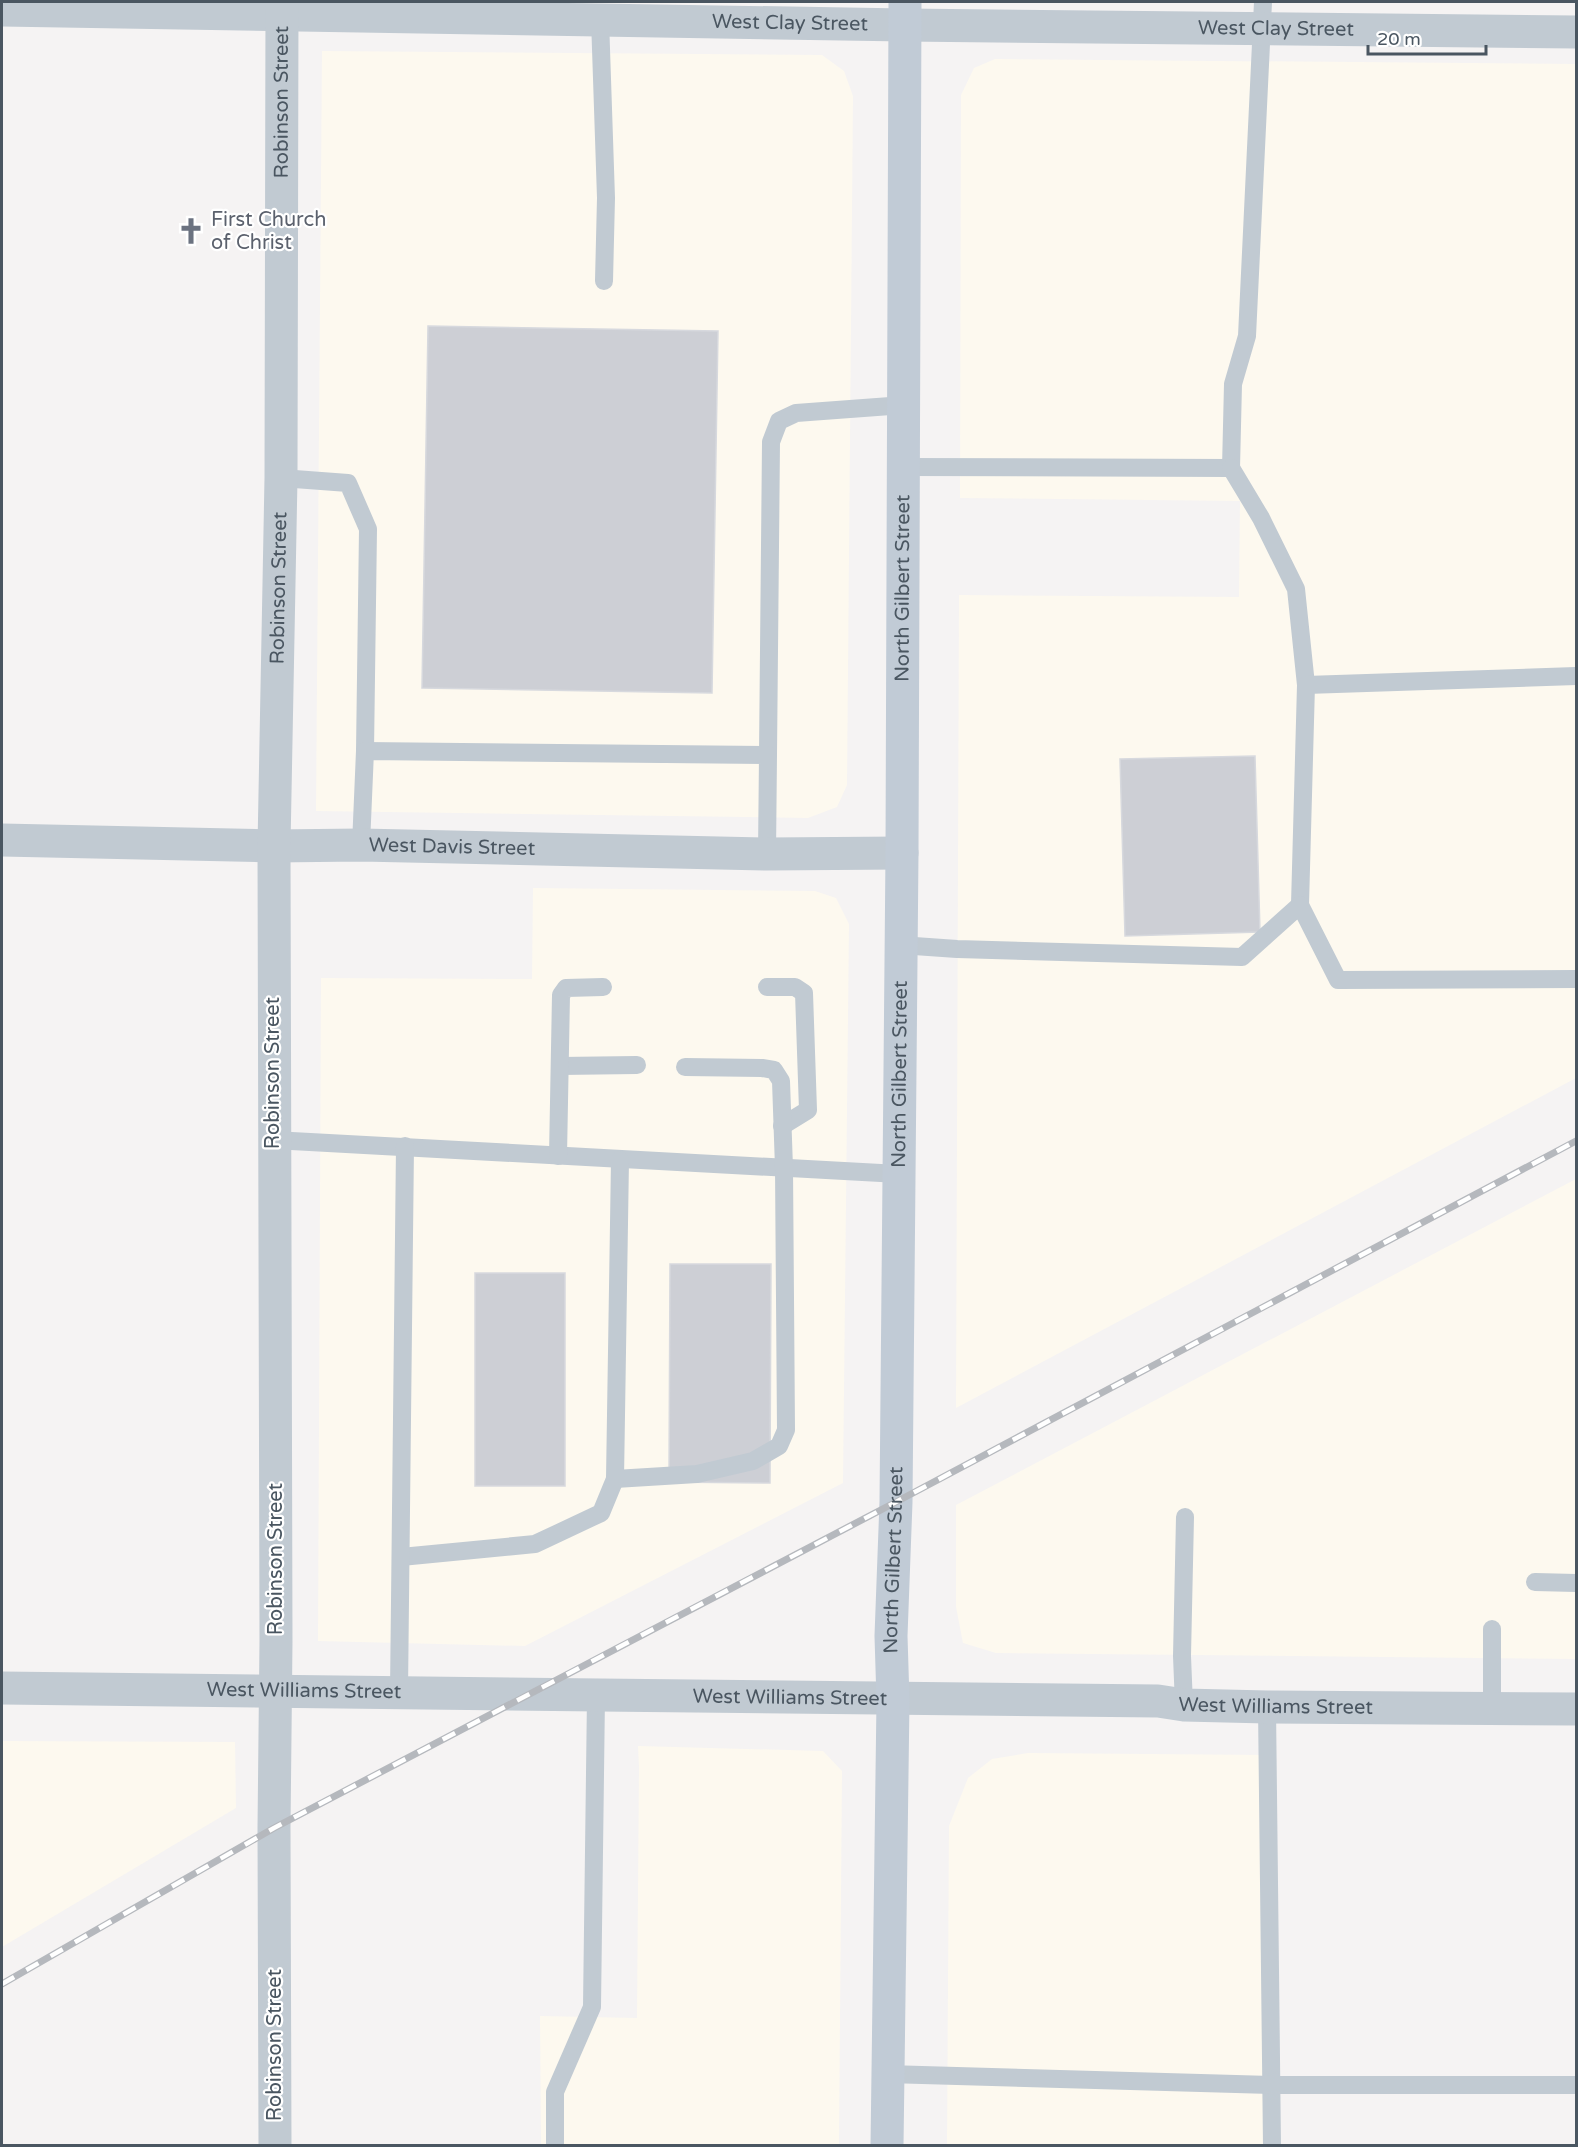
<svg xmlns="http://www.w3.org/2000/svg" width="1578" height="2147" viewBox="0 0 1578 2147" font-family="'Varela Round',sans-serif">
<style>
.commercial{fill:#fdf9ef}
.building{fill:#cdcfd5;stroke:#d7d9de;stroke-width:1.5}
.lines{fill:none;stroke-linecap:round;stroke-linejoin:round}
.service{stroke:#c1cad2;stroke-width:18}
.minor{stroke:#c1cad2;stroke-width:33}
.secondary{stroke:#c1cbd6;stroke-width:33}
.rail-casing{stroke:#b5b8bd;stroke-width:7}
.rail{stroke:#fff;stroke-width:4.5;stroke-dasharray:14;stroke-linecap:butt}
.labels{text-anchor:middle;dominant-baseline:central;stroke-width:4.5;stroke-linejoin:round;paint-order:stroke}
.street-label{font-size:20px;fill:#4a5661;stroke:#fff}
.worship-label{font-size:20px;fill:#5b616d;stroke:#fff;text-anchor:start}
</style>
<rect width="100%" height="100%" fill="#f5f3f3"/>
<!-- commercial -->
<g class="commercial">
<path d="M322,51L822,55L844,71L853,96L847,785L837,807L808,818L316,811Z"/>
<path d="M995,59L1576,64V1078L956,1408L959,595L1239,597L1240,501L960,498L961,95L974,68Z"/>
<path d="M533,888L815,891L836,898L849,924L843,1483L525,1646L318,1641L321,978L532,979Z"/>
<path d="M1576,1179V1659L996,1653L963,1643L956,1607V1505Z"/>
<path d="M2,1741L235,1742L236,1808L2,1947Z"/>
<path d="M638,1746L823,1751L842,1771L839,2145H541L540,2016L637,2018L639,1767Z"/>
<path d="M1028,1753L1268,1755L1272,2145L947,2146L949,1826L968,1778L992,1759Z"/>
</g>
<!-- building -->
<g class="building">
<path d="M428,326L718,331L712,693L422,688Z"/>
<path d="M1255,756L1260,932L1125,936L1120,759Z"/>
<path d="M670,1264H771L770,1483L669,1482Z"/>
<rect x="475" y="1273" width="90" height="213"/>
</g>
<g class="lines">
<!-- service -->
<g class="service">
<path d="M600,19L606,198L604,281"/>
<path d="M904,467L1231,468L1233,384L1247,336L1263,2"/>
<path d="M1231,468L1261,518L1296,589L1306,685"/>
<path d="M281,478L348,483L368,529L365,751"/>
<path d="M768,755L771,442L779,421L796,413L904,405"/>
<path d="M361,845L365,751L768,755L767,854"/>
<path d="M1300,905L1306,685L1576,676"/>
<path d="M900,945L957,949L1242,957L1300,905L1338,980L1576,979"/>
<path d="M767,987H795L804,993L808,1110L782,1126"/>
<path d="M560,1066L637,1065"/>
<path d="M273,1140L899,1174"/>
<path d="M558,1156L561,995L566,988L603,987"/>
<path d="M615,1479L697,1474L753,1461L779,1446L786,1430L784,1168L781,1081L774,1070L762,1068L685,1067"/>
<path d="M401,1557L535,1544L601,1513L615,1479L620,1160"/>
<path d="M1535,1582L1576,1583"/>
<path d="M1492,1629V1708"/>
<path d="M399,1692L405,1146"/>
<path d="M1184,1705L1182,1656L1185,1517"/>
<path d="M1267,1707L1272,2146"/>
<path d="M887,2074L1271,2085H1576"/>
<path d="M555,2146V2092L592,2007L596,1696"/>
</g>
<!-- minor -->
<g class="minor">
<path id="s1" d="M2,10L905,25L1576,32"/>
<path id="s2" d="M2,840L274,846L361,845L767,854L902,853"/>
<path id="s3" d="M2,1688C387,1690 773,1700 1158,1701L1184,1705L1267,1707L1576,1709"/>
<path id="s4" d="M275,2146L274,1828L276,1641L274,846L281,478L282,2"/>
</g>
<!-- secondary -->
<path class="secondary" id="s5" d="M887,2146L893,1700L891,1636L896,1502L902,853L905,2"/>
<defs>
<path id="rail" d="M2,1984L274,1828L896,1502L1576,1141"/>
</defs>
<!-- rail casing -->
<use href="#rail" class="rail-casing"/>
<!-- rail -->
<use href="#rail" class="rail"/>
</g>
<!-- icons -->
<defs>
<symbol id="church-bare" viewBox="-9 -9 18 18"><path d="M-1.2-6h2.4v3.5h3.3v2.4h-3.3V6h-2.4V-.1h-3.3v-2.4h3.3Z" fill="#6b7280" stroke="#fff" stroke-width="2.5" paint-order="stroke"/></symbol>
</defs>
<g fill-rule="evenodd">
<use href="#church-bare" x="172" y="212" width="38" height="38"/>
</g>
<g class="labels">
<!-- street labels -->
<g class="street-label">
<text stroke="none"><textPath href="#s1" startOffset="788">West Clay Street</textPath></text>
<text stroke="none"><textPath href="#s1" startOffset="1274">West Clay Street</textPath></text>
<text stroke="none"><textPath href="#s4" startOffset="2044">Robinson Street</textPath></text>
<text stroke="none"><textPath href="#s4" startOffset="1558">Robinson Street</textPath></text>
<text stroke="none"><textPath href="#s5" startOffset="1558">North Gilbert Street</textPath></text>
<text stroke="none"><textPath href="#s2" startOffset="450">West Davis Street</textPath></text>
<text transform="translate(273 1073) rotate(-90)">Robinson Street</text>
<text stroke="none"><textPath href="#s5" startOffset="1072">North Gilbert Street</textPath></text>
<text transform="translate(276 1559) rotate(-90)">Robinson Street</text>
<text stroke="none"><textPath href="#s5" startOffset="586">North Gilbert Street</textPath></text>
<text stroke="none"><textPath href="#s3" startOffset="302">West Williams Street</textPath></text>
<text stroke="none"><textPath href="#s3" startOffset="788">West Williams Street</textPath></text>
<text stroke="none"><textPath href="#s3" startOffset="1274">West Williams Street</textPath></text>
<text transform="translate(275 2045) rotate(-90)">Robinson Street</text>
</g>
<!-- worship labels -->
<g class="worship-label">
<text x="211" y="220">First Church<tspan x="211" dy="23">of Christ</tspan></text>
</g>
</g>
<!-- border -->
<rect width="1578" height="2147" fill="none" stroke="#4a5661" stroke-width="6"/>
<!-- scale -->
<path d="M1368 45v9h118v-9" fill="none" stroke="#4a5661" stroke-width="3"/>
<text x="1377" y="45" font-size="18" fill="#4a5661" stroke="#ffffff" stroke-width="4.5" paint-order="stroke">20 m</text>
</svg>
